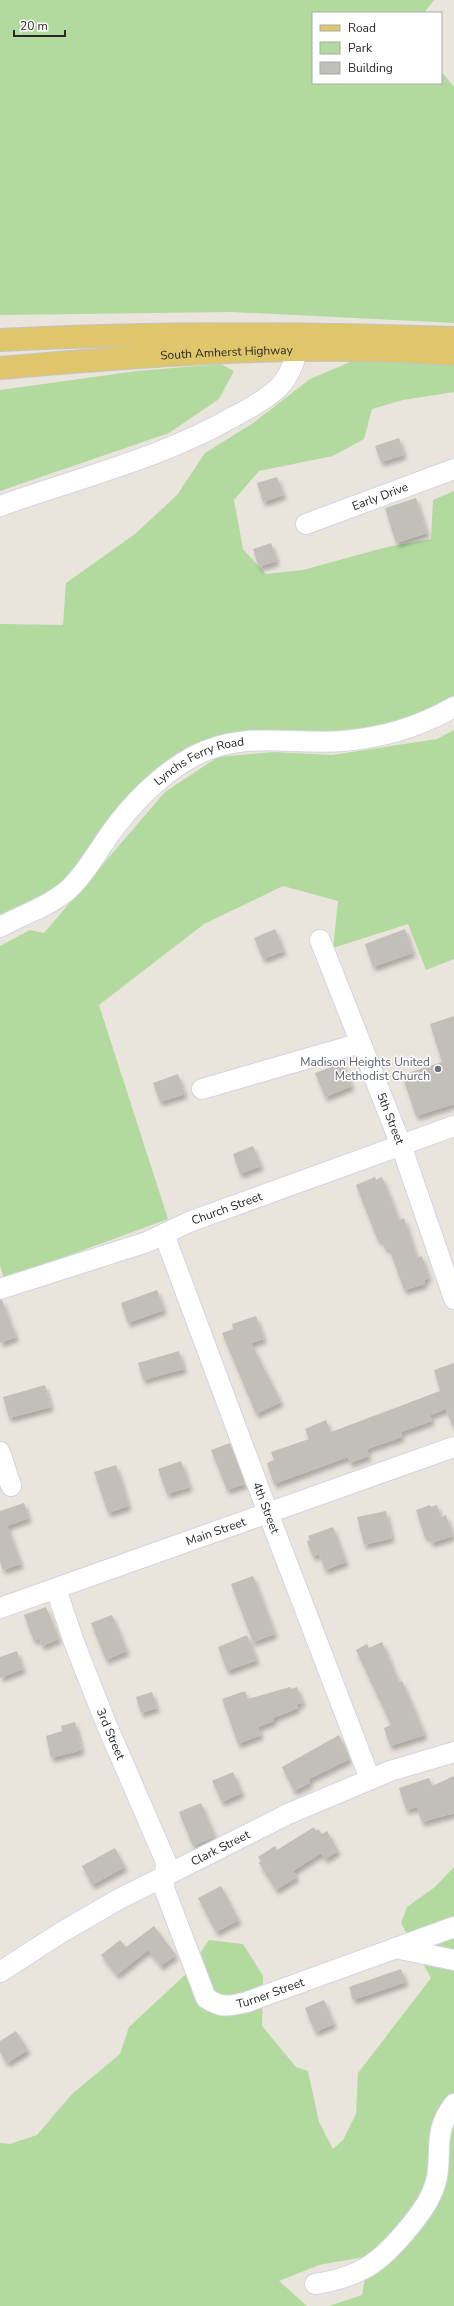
<svg xmlns="http://www.w3.org/2000/svg" width="454" height="2306" viewBox="0 0 454 2306" font-family="'Nunito Sans',sans-serif">
<style>
.green{fill:#b2da9f}
.building{fill:#c2beb8;filter:url(#shadow)}
.lines{fill:none;stroke-linecap:round;stroke-linejoin:round}
.minor-casing{stroke:#d2d4e0;stroke-width:22}
.major-casing{stroke:#c3c3c3;stroke-width:24}
.minor{stroke:#fff;stroke-width:20}
.major{stroke:#dfc66b;stroke-width:22}
.worship-dot{fill:#6b7280;stroke:#fff;stroke-width:1.5}
.labels{text-anchor:middle;dominant-baseline:central;stroke-width:3;stroke-linejoin:round;paint-order:stroke}
.street-label{font-size:12px;fill:#292929;stroke:#fff}
.worship-label{font-size:12px;fill:#5b616d;stroke:#fff;text-anchor:end}
</style>
<defs>
<filter id="shadow"><feDropShadow dx="2.5" dy="4.5" stdDeviation="2" flood-color="#0004"/></filter>
</defs>
<rect width="100%" height="100%" fill="#e9e4dc"/>
<!-- green -->
<g class="green">
<path d="M0,0H434L424,13H313V83H441V71L454,87V323L232,312L0,315Z"/>
<path d="M355,360L454,362V392L403,400L372,409L364,439L333,456L259,471L234,500L243,549L266,574L303,570L387,547L431,539L433,500L454,491V698L432,711L376,729L215,739L77,869L47,895L0,918V624L63,625L66,583L135,534L177,495L205,453L253,423L310,379Z"/>
<path d="M221,364L234,371L219,399L169,433L0,491V390L137,371Z"/>
<path d="M454,730V959L426,970L408,924L333,948L338,901L283,886L204,924L99,1005L168,1219L4,1279L0,1265V946L30,930L44,933L165,792L218,757L274,752L332,755L437,739Z"/>
<path d="M454,1867V2306H329L362,2295L369,2256L319,2265L279,2281L307,2306H0V2143L10,2144L37,2135L72,2094L120,2054L129,2027L186,1974L209,1940L243,1944L263,1976L262,2026L296,2067L308,2071L319,2122L333,2149L343,2140L356,2114L358,2073L431,1978L401,1923L407,1907L435,1887Z"/>
</g>
<!-- building -->
<g class="building">
<path d="M399,438L404,455L381,462L375,446Z"/>
<path d="M277,477L284,495L263,502L257,483Z"/>
<path d="M416,498L427,533L396,543L385,508Z"/>
<path d="M271,543L277,561L259,567L253,549Z"/>
<path d="M275,929L284,951L263,959L254,938Z"/>
<path d="M405,929L413,953L373,967L365,944Z"/>
<path d="M454,1016V1104L416,1116L402,1075L442,1062L430,1024Z"/>
<path d="M342,1063L352,1086L325,1097L315,1073Z"/>
<path d="M178,1074L185,1094L160,1102L153,1083Z"/>
<path d="M253,1146L261,1166L240,1174L233,1154Z"/>
<path d="M375,1177L376,1180L382,1177L399,1220L404,1218L417,1258L422,1256L429,1278L424,1280L425,1284L404,1290L389,1248L385,1249L381,1239L378,1241L356,1185Z"/>
<path d="M157,1290L164,1310L128,1323L121,1303Z"/>
<path d="M0,1300H2L16,1337L0,1343Z"/>
<path d="M256,1316L264,1339L251,1343L281,1402L256,1414L222,1333L233,1329L232,1324Z"/>
<path d="M179,1351L184,1369L143,1380L138,1363Z"/>
<path d="M454,1363V1425H452L446,1409L430,1415L432,1421L401,1432L402,1437L367,1449L369,1456L350,1463L348,1457L274,1484L267,1463L274,1460L271,1452L309,1439L305,1429L326,1420L331,1432L440,1391L434,1370Z"/>
<path d="M45,1385L51,1407L9,1418L3,1397Z"/>
<path d="M230,1443L245,1484L227,1490L211,1450Z"/>
<path d="M181,1461L190,1487L167,1494L158,1469Z"/>
<path d="M116,1465L129,1506L108,1513L94,1472Z"/>
<path d="M24,1503L29,1518L7,1526L21,1564L3,1570L0,1561V1511Z"/>
<path d="M430,1505L431,1507L437,1505L441,1517L446,1515L453,1536L431,1543L429,1536L425,1538L416,1510Z"/>
<path d="M386,1511L392,1538L364,1545L357,1517Z"/>
<path d="M333,1527L346,1562L325,1570L319,1554L313,1557L307,1542L310,1540L308,1536Z"/>
<path d="M253,1576L275,1634L253,1642L231,1584Z"/>
<path d="M46,1607L59,1639L42,1646L39,1638L34,1641L24,1615Z"/>
<path d="M112,1615L127,1651L106,1660L91,1623Z"/>
<path d="M247,1635L257,1660L227,1671L218,1647Z"/>
<path d="M382,1642L399,1682L402,1681L425,1735L390,1746L384,1728L391,1725L356,1650L367,1644L369,1648Z"/>
<path d="M17,1651L23,1669L0,1678V1657Z"/>
<path d="M290,1687L292,1689L297,1687L303,1703L297,1704L298,1708L273,1718L274,1721L258,1727L261,1735L238,1744L222,1699L245,1691L248,1699Z"/>
<path d="M152,1692L157,1708L141,1713L136,1697Z"/>
<path d="M75,1722L82,1750L51,1758L46,1736L62,1731L61,1726Z"/>
<path d="M339,1735L350,1759L309,1779L310,1783L294,1791L282,1767Z"/>
<path d="M233,1772L242,1793L222,1802L212,1781Z"/>
<path d="M454,1776V1813L422,1822L417,1807L406,1810L399,1788L429,1778L432,1786Z"/>
<path d="M201,1803L215,1837L193,1846L179,1812Z"/>
<path d="M314,1827L316,1831L318,1829L322,1834L327,1831L338,1851L325,1859L321,1853L293,1871L297,1877L276,1890L259,1863L261,1861L258,1857L275,1846L277,1850Z"/>
<path d="M115,1848L125,1867L92,1885L82,1866Z"/>
<path d="M221,1886L239,1920L216,1932L198,1898Z"/>
<path d="M154,1926L176,1955L161,1966L148,1950L117,1975L101,1955L120,1940L126,1947Z"/>
<path d="M401,1969L406,1982L353,2000L349,1987Z"/>
<path d="M324,2000L334,2024L315,2032L305,2008Z"/>
<path d="M16,2031L28,2050L7,2063L0,2052V2041Z"/>
</g>
<g class="lines">
<defs>
<g id="minor">
<path d="M0,506C79,478 162,458 235,416C250,408 265,400 278,388C292,374 297,355 300,336"/>
<path id="s1" d="M306,524L454,469"/>
<path id="s2" d="M0,927C22,915 50,906 69,889C86,873 97,852 110,834C131,804 162,773 194,756C244,730 290,745 342,741C383,738 419,727 454,707"/>
<path id="s3" d="M320,940L401,1145L454,1299"/>
<path d="M202,1089L361,1043"/>
<path id="s4" d="M164,1234L268,1513L370,1779"/>
<path id="s5" d="M0,1289L147,1242L189,1222L454,1126"/>
<path d="M0,1452L11,1486"/>
<path id="s6" d="M56,1589L74,1642L105,1721L166,1862L164,1888L206,1998C223,2009 229,2006 247,2002L454,1927"/>
<path id="s7" d="M0,1608L454,1447"/>
<path d="M395,1948L454,1960"/>
<path id="s8" d="M0,1972L62,1932L119,1899L288,1814L390,1771L454,1752"/>
<path d="M315,2284C362,2277 382,2261 411,2225C423,2210 433,2196 437,2177C442,2148 433,2132 454,2104"/>
</g>
<g id="major">
<path d="M0,340C151,332 303,333 454,338"/>
<path id="s9" d="M0,368C150,355 303,343 454,354"/>
</g>
</defs>
<!-- minor casing -->
<use href="#minor" class="minor-casing"/>
<!-- major casing -->
<use href="#major" class="major-casing"/>
<!-- minor -->
<use href="#minor" class="minor"/>
<!-- major -->
<use href="#major" class="major"/>
</g>
<!-- markers -->
<circle class="worship-dot" cx="438" cy="1069" r="4"/>
<g class="labels">
<!-- street labels -->
<g class="street-label">
<text stroke="none"><textPath href="#s9" startOffset="227">South Amherst Highway</textPath></text>
<text stroke="none"><textPath href="#s1" startOffset="79">Early Drive</textPath></text>
<text stroke="none"><textPath href="#s2" startOffset="266">Lynchs Ferry Road</textPath></text>
<text stroke="none"><textPath href="#s3" startOffset="192">5th Street</textPath></text>
<text stroke="none"><textPath href="#s5" startOffset="241">Church Street</textPath></text>
<text stroke="none"><textPath href="#s4" startOffset="292">4th Street</textPath></text>
<text stroke="none"><textPath href="#s7" startOffset="229">Main Street</textPath></text>
<text stroke="none"><textPath href="#s6" startOffset="155">3rd Street</textPath></text>
<text stroke="none"><textPath href="#s8" startOffset="253">Clark Street</textPath></text>
<text stroke="none"><textPath href="#s6" startOffset="506">Turner Street</textPath></text>
</g>
<!-- worship labels -->
<g class="worship-label">
<text x="430" y="1062">Madison Heights United<tspan x="430" dy="14">Methodist Church</tspan></text>
</g>
</g>
<!-- legend -->
<rect x="312" y="12" width="130" height="72" fill="#ffffff" stroke="#a9a9a9"/>
<rect x="320" y="25" width="20" height="6" fill="#dfc66b" stroke="#a9a9a9"/>
<text x="348" y="32" font-size="12" fill="#292929">Road</text>
<rect x="320" y="42" width="20" height="12" fill="#b2da9f" stroke="#a9a9a9"/>
<text x="348" y="52" font-size="12" fill="#292929">Park</text>
<rect x="320" y="62" width="20" height="12" fill="#c2beb8" stroke="#a9a9a9"/>
<text x="348" y="72" font-size="12" fill="#292929">Building</text>
<!-- scale -->
<path d="M14 30v6h51v-6" fill="none" stroke="#292929" stroke-width="2"/>
<text x="20" y="30" font-size="12" fill="#292929" stroke="#ffffff" stroke-width="3" paint-order="stroke">20 m</text>
</svg>
